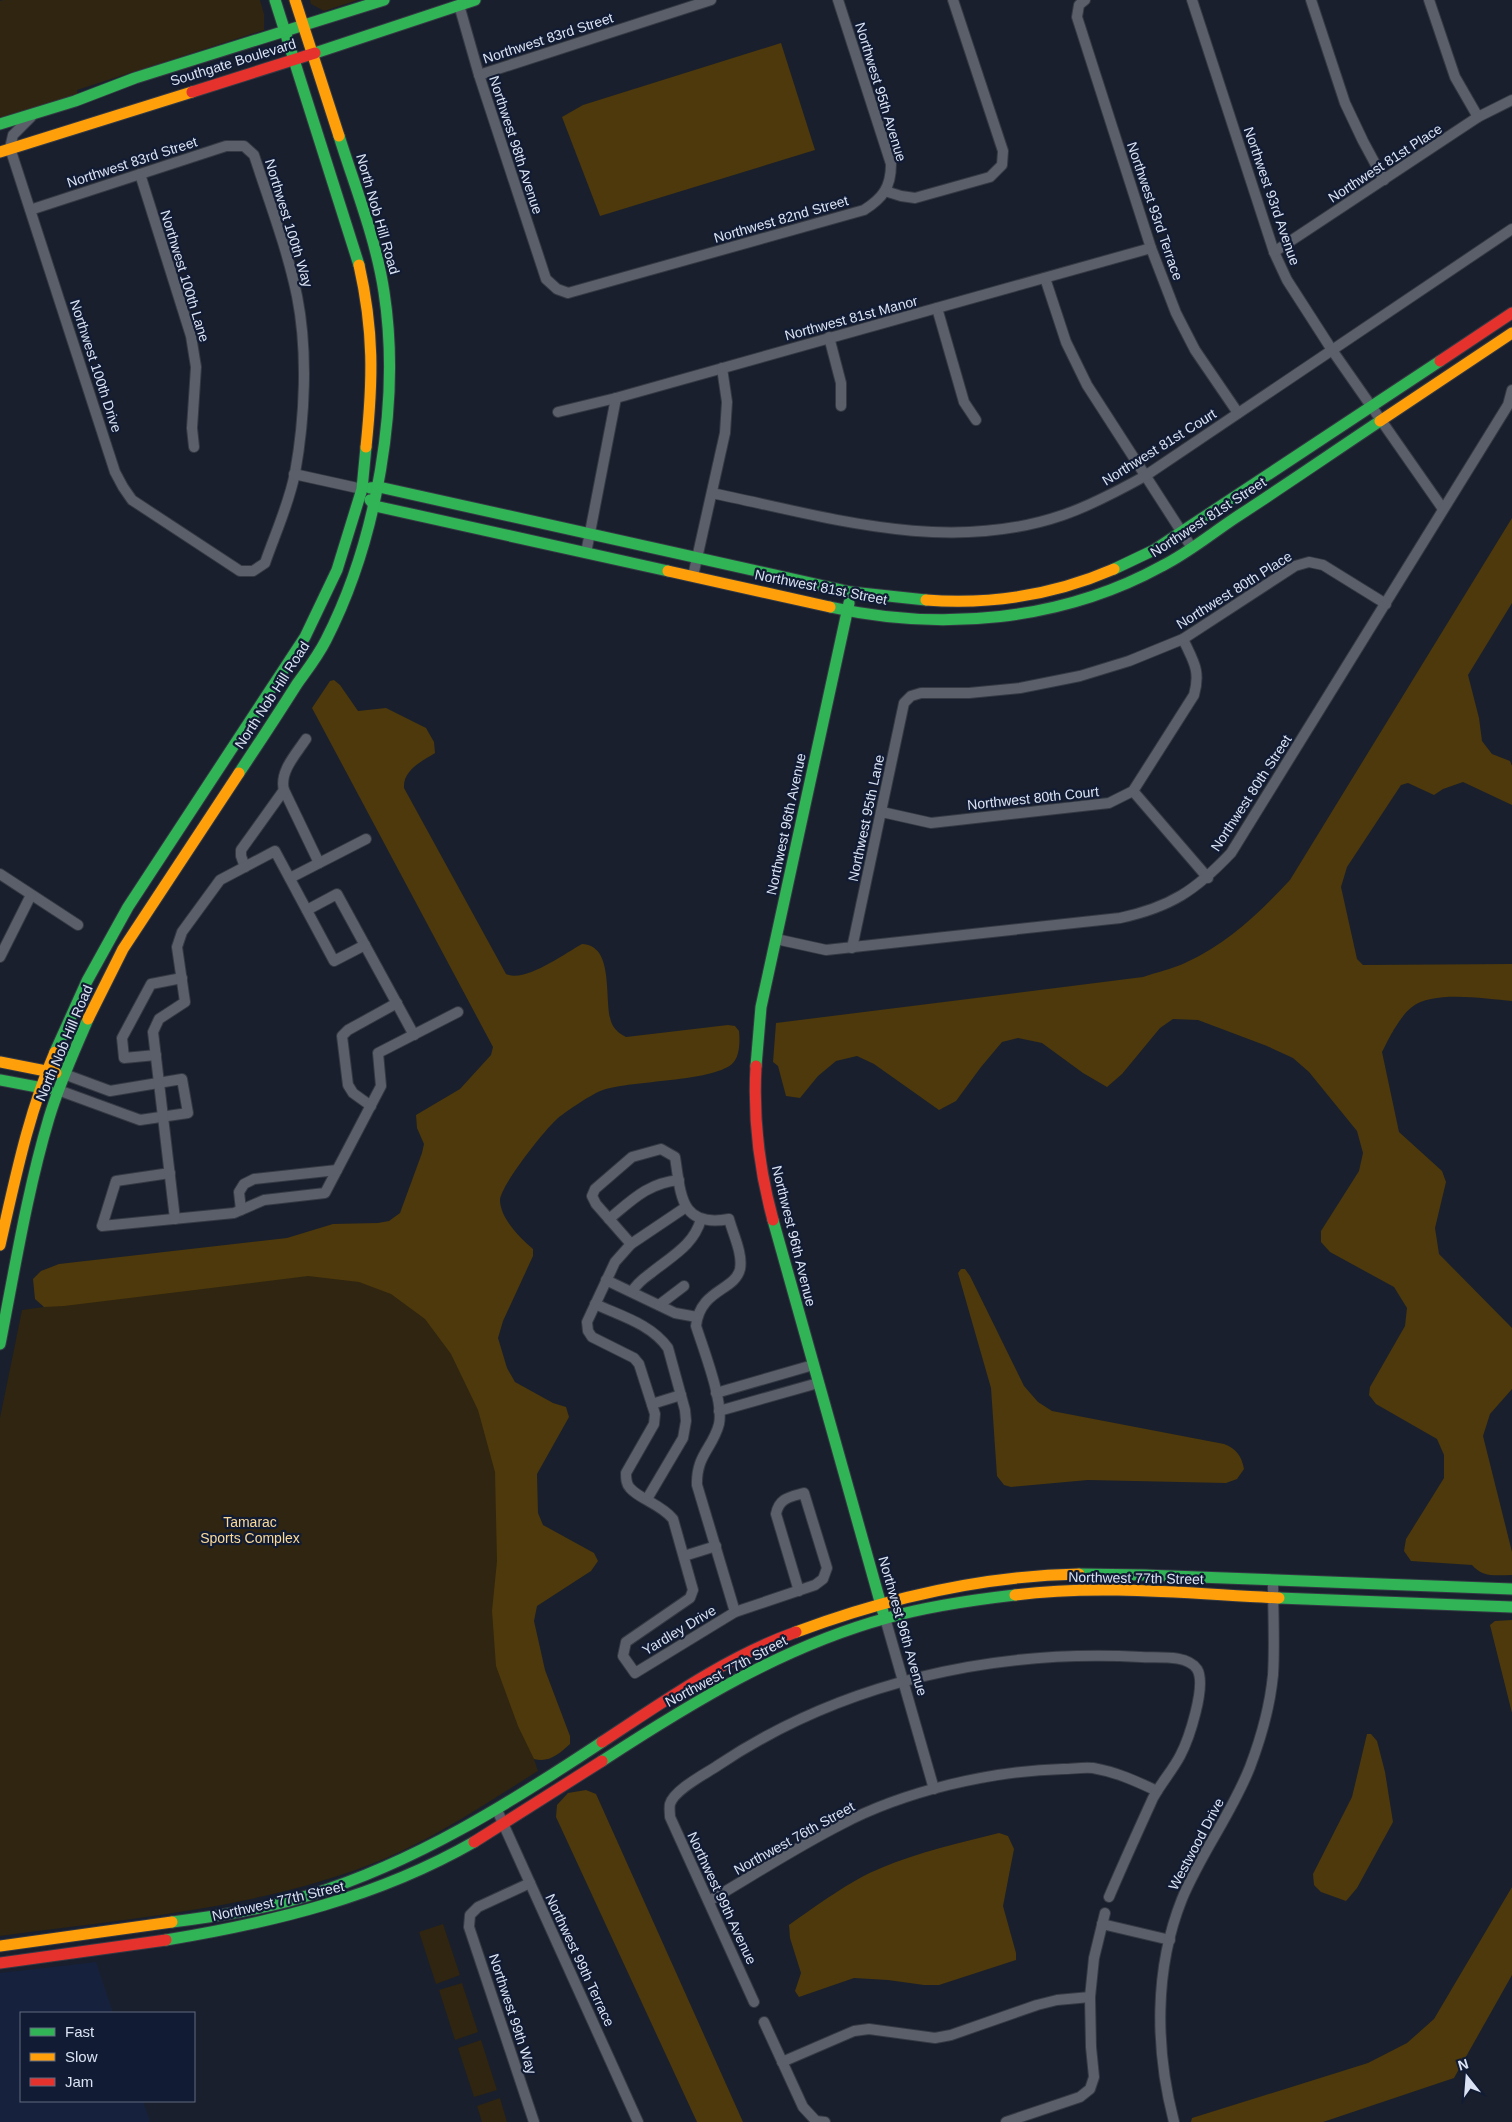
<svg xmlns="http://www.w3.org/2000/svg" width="1512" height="2122" viewBox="0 0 1512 2122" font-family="Arial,sans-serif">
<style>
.built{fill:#16223d}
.green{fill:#2f2510}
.water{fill:#4d390b}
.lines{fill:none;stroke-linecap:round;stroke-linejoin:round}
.street-casing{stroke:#343944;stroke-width:12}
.fast-casing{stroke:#343944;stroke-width:13}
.slow-casing{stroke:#343944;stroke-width:13}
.jam-casing{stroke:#343944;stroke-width:13}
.street{stroke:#5a5f69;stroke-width:10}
.fast{stroke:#30b455;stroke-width:11}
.slow{stroke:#ff9f0a;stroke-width:11}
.jam{stroke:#e5322d;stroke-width:11}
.labels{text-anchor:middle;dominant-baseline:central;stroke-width:4.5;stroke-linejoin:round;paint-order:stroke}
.street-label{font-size:14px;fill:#dae2f3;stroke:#111c34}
.park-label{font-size:14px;fill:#fad999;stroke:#111c34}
</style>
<rect width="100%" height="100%" fill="#191f2c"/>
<!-- built -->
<path class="built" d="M96,1962L113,2013H21V2101H143L150,2122H0V1973Z"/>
<!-- green -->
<g class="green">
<path d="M3,0H260L264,14V30L77,90L78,96L0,121V1Z"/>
<path d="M310,0H358L324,11L311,4Z"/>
<path d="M311,1272L363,1279L403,1295L453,1345L489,1423L534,1759L538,1771C488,1802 439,1836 384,1859C263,1909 129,1918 0,1936V1418L22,1310L242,1279Z"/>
<path d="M443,1924L460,1975L436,1984L419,1932Z"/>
<path d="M462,1983L478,2032L455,2040L439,1990Z"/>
<path d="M481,2040L497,2090L474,2097L458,2048Z"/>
<path d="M500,2098L507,2122H482L477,2106Z"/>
</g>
<!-- water -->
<g class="water">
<path d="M781,43L815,150L600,216L562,117L583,105Z"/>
<path d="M1512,518V603L1468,675L1479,718L1482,741L1492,754L1510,761L1512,766V805L1463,782L1443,789L1434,795L1408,783L1401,785L1347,867L1341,887L1357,959L1363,965L1512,964V1001C1486,999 1433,990 1412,1007C1400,1016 1389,1038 1382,1052L1399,1132L1442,1171L1446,1182L1435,1228L1439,1254L1512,1328V1389L1490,1414L1483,1436L1512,1552V1575C1496,1575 1483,1578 1472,1565L1411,1561L1404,1551L1406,1539L1444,1478V1455L1437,1439L1376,1404L1369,1395L1370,1387L1405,1326L1407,1308L1394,1287L1330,1252L1321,1242V1231L1359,1171L1363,1153L1357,1131L1309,1072L1293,1058L1267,1046L1198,1020L1173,1019L1160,1028L1122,1074L1107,1087L1083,1073L1042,1043L1018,1038L1002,1042L981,1067L956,1101L939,1110L874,1064L857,1056L836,1061L818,1076L800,1098L786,1096L778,1066L773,1062L776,1023L1143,977C1157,972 1173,969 1187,962C1228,943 1259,913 1290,880Z"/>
<path d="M334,680L340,685L358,711L386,708L426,728L434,742L435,753C421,762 403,770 404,788L506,974C525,983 564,954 582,944C616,945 603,1004 612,1024C615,1030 620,1034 626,1037L728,1025L735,1026L739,1031C740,1041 740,1057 732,1064C710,1082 634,1080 603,1090C593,1093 567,1111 558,1118C546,1128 499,1187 500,1201C501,1219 520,1238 533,1249V1256L503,1321L498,1338L507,1368L515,1382L553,1403L566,1407L569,1417L537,1474L538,1513L543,1525L594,1553L598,1561L591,1571L537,1606L534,1621L545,1670L570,1736V1744C559,1754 549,1763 534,1759L518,1726L496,1666L492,1611L497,1561L495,1472L478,1410L451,1354L425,1319L391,1294L359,1282L308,1276L64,1306L44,1307L35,1299L33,1279L41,1271L59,1264L287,1238L333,1224L378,1223L389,1221L400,1213L422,1153L424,1144L417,1128L416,1115L460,1089L491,1055L493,1047L312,708L330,681Z"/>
<path d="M961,1269H965L970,1276L1024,1386L1038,1402L1052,1411L1224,1444C1236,1448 1242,1457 1244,1469L1237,1479L1226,1483L1088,1480L1011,1487L1004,1485L997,1476L991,1388L958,1273Z"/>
<path d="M1512,1620V1713L1490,1625L1495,1621Z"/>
<path d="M1367,1734H1371L1377,1741L1385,1772L1393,1822L1357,1888L1346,1901L1321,1892L1314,1885L1313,1874L1352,1797Z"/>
<path d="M586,1790L596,1794L743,2122H697L556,1817L557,1805L568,1793Z"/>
<path d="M999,1833L1008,1836L1014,1849L1003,1906L1016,1953V1960L939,1985H924L888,1980L854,1978L799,1997L795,1991L801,1973L790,1938L789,1925C816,1906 851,1880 881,1868C919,1852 959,1843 999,1833Z"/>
<path d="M1512,1887V1975L1454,2078L1323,2122H1191L1192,2118L1368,2063L1407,2043L1434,2019Z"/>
</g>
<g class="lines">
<defs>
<g id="street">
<path d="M1085,0L1079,5L1077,17L1151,248L1176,313L1195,350L1238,413"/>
<path d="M1192,0L1274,252L1287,280L1332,350L1443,509"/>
<path d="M1311,0L1345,103L1363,141L1384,180"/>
<path d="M1429,0L1455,77L1478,117"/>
<path d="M459,5L479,75L546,279L557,289L568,293L864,210C883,198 891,187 891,164L838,0"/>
<path d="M479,75L711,0"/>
<path d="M140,174L191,336L196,367L192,428L194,447"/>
<path d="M885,191L901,196L915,198L990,177L1002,165L1003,151L953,0"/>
<path d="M30,210L226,146H244L254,155C269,201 287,248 297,296C308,351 305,418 295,473C289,504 275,534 265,563L253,571H240L132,500L123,487L115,472L10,148L13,135L31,117"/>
<path d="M1274,252L1478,117L1512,100"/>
<path d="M1045,278L1066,342L1087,385L1192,548"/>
<path d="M937,308L964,402L976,420"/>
<path d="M829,337L841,383V406"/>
<path d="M558,412L616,398L1151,248"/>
<path d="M294,474L362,489"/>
<path d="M712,493C827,517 947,555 1063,515C1092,505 1118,491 1145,476L1512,229"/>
<path d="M586,553L616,398"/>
<path d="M693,576L725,433L727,402L722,368"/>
<path d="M306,739C296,754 279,772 284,790L319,863"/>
<path d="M1133,791L1208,878"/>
<path d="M882,812L931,823L1109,803L1133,791L1194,695C1201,670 1193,661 1183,639"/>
<path d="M245,867L241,856V850L284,790"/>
<path d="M0,874L78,925"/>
<path d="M290,878L366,839"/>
<path d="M307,910L337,894L414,1035"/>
<path d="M776,939L826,950L1120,918C1171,907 1196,890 1231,853L1508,405L1512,390"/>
<path d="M852,948L904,703L911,696L921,693H969L1020,688L1080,676L1129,661L1183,639L1295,566L1309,562L1323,565L1386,604"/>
<path d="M0,957L31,895"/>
<path d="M156,1055L124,1058L122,1038L151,984L182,978"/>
<path d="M58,1090L140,1120L188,1113L182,1079L110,1091L64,1074"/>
<path d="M371,1106L353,1093L348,1085L342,1036L348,1030L397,1003"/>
<path d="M170,1173L116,1181L102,1226L234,1213L264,1200L325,1193L381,1086L378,1053L458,1012"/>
<path d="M686,1207L631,1244L615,1262L587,1322L588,1331L592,1337L634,1358L639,1364L655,1414L654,1424L626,1473C626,1478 626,1484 630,1488C639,1499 661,1504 673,1519L693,1590L690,1598L626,1642L623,1656L635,1673L735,1612L815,1585L823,1579L827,1568L804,1493C790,1497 779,1498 776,1514L799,1591"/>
<path d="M241,1210L239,1192L244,1184L254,1179L337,1170"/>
<path d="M175,1219L153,1032L159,1019L185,1002L177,947L182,932L220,880L275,851L334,961L365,945"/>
<path d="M609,1219C632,1200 648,1183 679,1180"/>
<path d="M631,1244L596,1204L592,1196L595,1189L632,1157L661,1149L675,1157C681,1195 680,1228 729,1219C733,1234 743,1254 740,1269C735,1291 700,1289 696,1326C703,1348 724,1402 719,1424C713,1448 696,1455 697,1485L735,1612"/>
<path d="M606,1280L675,1313L697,1317"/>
<path d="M632,1292C636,1284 644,1278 651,1273C672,1256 694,1245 701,1219"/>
<path d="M595,1304C621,1316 651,1324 668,1348L685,1410L686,1421L683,1438L647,1499"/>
<path d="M659,1305L684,1286"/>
<path d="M716,1393L813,1365"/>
<path d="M652,1404L681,1395"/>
<path d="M719,1411L818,1383"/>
<path d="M684,1556L716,1546"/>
<path d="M885,1618L934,1789"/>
<path d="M497,1810L638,2122"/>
<path d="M530,1883L478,1907L470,1915L469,1927L534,2122"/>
<path d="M709,1901C752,1876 795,1848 840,1825C904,1791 990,1771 1063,1769C1072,1769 1083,1767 1093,1768C1116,1772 1136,1781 1157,1791"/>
<path d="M1102,1924L1170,1940"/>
<path d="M754,2002L670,1817C670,1813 669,1808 670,1804C674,1790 705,1774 717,1766C842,1682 993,1649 1141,1657C1157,1658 1187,1654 1197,1669C1207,1685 1189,1739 1180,1756C1172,1771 1161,1783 1153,1798C1138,1831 1123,1864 1109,1897"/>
<path d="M764,2022L803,2107L816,2121L825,2122"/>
<path d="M782,2062L854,2031L869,2029L935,2038L951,2035L1037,2005L1057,2000L1090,1997"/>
<path d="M1006,2122L1080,2097L1090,2089L1094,2077L1091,2047L1090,1997L1094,1958L1105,1913"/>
<path d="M1174,2122C1155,2049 1154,1969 1182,1899C1201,1853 1232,1813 1250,1767C1261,1738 1270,1706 1273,1675C1275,1644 1273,1612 1273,1580"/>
</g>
<g id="fast">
<path d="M275,0L359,265"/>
<path d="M315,53L475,0"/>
<path d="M0,124L75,101L135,78L384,0"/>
<path d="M370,488L379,487L851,592L926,600"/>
<path d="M370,500L375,506L668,571"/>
<path d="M1114,569L1154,550L1440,361"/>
<path d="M830,607C941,632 1062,621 1162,566C1188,553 1211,534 1235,518C1284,486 1332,453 1380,421"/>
<path d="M239,773C259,743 278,714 297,684C307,670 318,656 326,640C377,540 401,403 384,292C376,239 355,187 339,136"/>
<path d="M55,1052L87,981L128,907L305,637L337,570L362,489L366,447"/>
<path d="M756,1066L761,1007L849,603"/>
<path d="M0,1080L48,1089"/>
<path d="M773,1220L883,1612"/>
<path d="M0,1344C15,1268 27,1192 49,1118C59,1084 74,1052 88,1019"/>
<path d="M1079,1574L1144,1575L1512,1589"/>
<path d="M1279,1598L1512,1607"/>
<path d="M602,1761C691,1703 784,1646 887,1618C928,1606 972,1600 1015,1595"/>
<path d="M172,1922C218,1916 265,1909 310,1895C416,1862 510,1803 602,1742"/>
<path d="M166,1940C274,1922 378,1897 474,1842"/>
</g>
<g id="slow">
<path d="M295,0L339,136"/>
<path d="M0,152L192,92"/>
<path d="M359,265C374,331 373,380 366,447"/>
<path d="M1380,421L1512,333"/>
<path d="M668,571L830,607"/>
<path d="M926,600C992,605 1054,595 1114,569"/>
<path d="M88,1019L123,949L239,773"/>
<path d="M0,1062L56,1073"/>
<path d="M0,1245C15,1180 28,1114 55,1052"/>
<path d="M1015,1595C1102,1584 1192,1594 1279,1598"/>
<path d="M796,1632C887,1598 981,1576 1079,1574"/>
<path d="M0,1946L172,1922"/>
</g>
<g id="jam">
<path d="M192,92L315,53"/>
<path d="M1440,361L1512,313"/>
<path d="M756,1066C753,1119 759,1169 773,1220"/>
<path d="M602,1742C663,1702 726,1657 796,1632"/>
<path d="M474,1842L602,1761"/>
<path d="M0,1963L166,1940"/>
</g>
</defs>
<!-- street casing -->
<use href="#street" class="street-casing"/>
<!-- fast casing -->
<use href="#fast" class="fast-casing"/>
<!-- slow casing -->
<use href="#slow" class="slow-casing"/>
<!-- jam casing -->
<use href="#jam" class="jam-casing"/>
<!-- street -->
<use href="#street" class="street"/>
<!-- fast -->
<use href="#fast" class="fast"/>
<!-- slow -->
<use href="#slow" class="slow"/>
<!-- jam -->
<use href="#jam" class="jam"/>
</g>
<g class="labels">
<!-- street labels -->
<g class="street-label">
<text transform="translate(548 38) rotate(-18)">Northwest 83rd Street</text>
<text transform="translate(233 62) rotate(-17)">Southgate Boulevard</text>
<text transform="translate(881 92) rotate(73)">Northwest 95th Avenue</text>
<text transform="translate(516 145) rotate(72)">Northwest 98th Avenue</text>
<text transform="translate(132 162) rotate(-18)">Northwest 83rd Street</text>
<text transform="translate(1385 163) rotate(-33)">Northwest 81st Place</text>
<text transform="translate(1272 196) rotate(71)">Northwest 93rd Avenue</text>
<text transform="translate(1155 211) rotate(71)">Northwest 93rd Terrace</text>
<text transform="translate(378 214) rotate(74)">North Nob Hill Road</text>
<text transform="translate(781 219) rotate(-16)">Northwest 82nd Street</text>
<text transform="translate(289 223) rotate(73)">Northwest 100th Way</text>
<text transform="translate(185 276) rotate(73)">Northwest 100th Lane</text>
<text transform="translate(851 318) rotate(-15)">Northwest 81st Manor</text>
<text transform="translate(96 366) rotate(72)">Northwest 100th Drive</text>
<text transform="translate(1159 447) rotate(-32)">Northwest 81st Court</text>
<text transform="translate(1208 517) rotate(-33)">Northwest 81st Street</text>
<text transform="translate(821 587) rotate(11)">Northwest 81st Street</text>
<text transform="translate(1234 590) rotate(-32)">Northwest 80th Place</text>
<text transform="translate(272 695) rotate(-57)">North Nob Hill Road</text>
<text transform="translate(1251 793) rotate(-57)">Northwest 80th Street</text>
<text transform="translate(1033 798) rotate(-6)">Northwest 80th Court</text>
<text transform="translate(866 818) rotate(-78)">Northwest 95th Lane</text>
<text transform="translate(786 824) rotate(-78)">Northwest 96th Avenue</text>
<text transform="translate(64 1043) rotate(-67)">North Nob Hill Road</text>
<text transform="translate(794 1236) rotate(76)">Northwest 96th Avenue</text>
<text transform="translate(1136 1578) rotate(1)">Northwest 77th Street</text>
<text transform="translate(903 1626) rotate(74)">Northwest 96th Avenue</text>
<text transform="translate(679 1630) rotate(-31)">Yardley Drive</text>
<text transform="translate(726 1671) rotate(-28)">Northwest 77th Street</text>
<text transform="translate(794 1838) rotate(-29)">Northwest 76th Street</text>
<text transform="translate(1196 1844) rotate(-62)">Westwood Drive</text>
<text transform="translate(722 1898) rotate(65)">Northwest 99th Avenue</text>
<text transform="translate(278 1901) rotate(-13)">Northwest 77th Street</text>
<text transform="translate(580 1960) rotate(65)">Northwest 99th Terrace</text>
<text transform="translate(513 2014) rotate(72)">Northwest 99th Way</text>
</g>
<!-- park labels -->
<g class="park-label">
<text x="250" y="1522">Tamarac<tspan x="250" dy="16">Sports Complex</tspan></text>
</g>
</g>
<!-- legend -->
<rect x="20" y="2012" width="175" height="90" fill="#111c34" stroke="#616b80"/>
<rect x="30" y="2028" width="25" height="8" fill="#30b455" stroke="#616b80"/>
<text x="65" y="2037" font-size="15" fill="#dae2f3">Fast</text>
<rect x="30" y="2053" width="25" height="8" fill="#ff9f0a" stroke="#616b80"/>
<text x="65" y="2062" font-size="15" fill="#dae2f3">Slow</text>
<rect x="30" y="2078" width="25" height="8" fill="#e5322d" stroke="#616b80"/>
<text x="65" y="2087" font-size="15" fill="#dae2f3">Jam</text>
<!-- north arrow -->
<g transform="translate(1467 2077) rotate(343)" stroke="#111c34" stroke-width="4" paint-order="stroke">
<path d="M0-4L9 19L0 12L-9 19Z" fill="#dae2f3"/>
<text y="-8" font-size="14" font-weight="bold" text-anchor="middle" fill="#dae2f3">N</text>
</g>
</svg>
